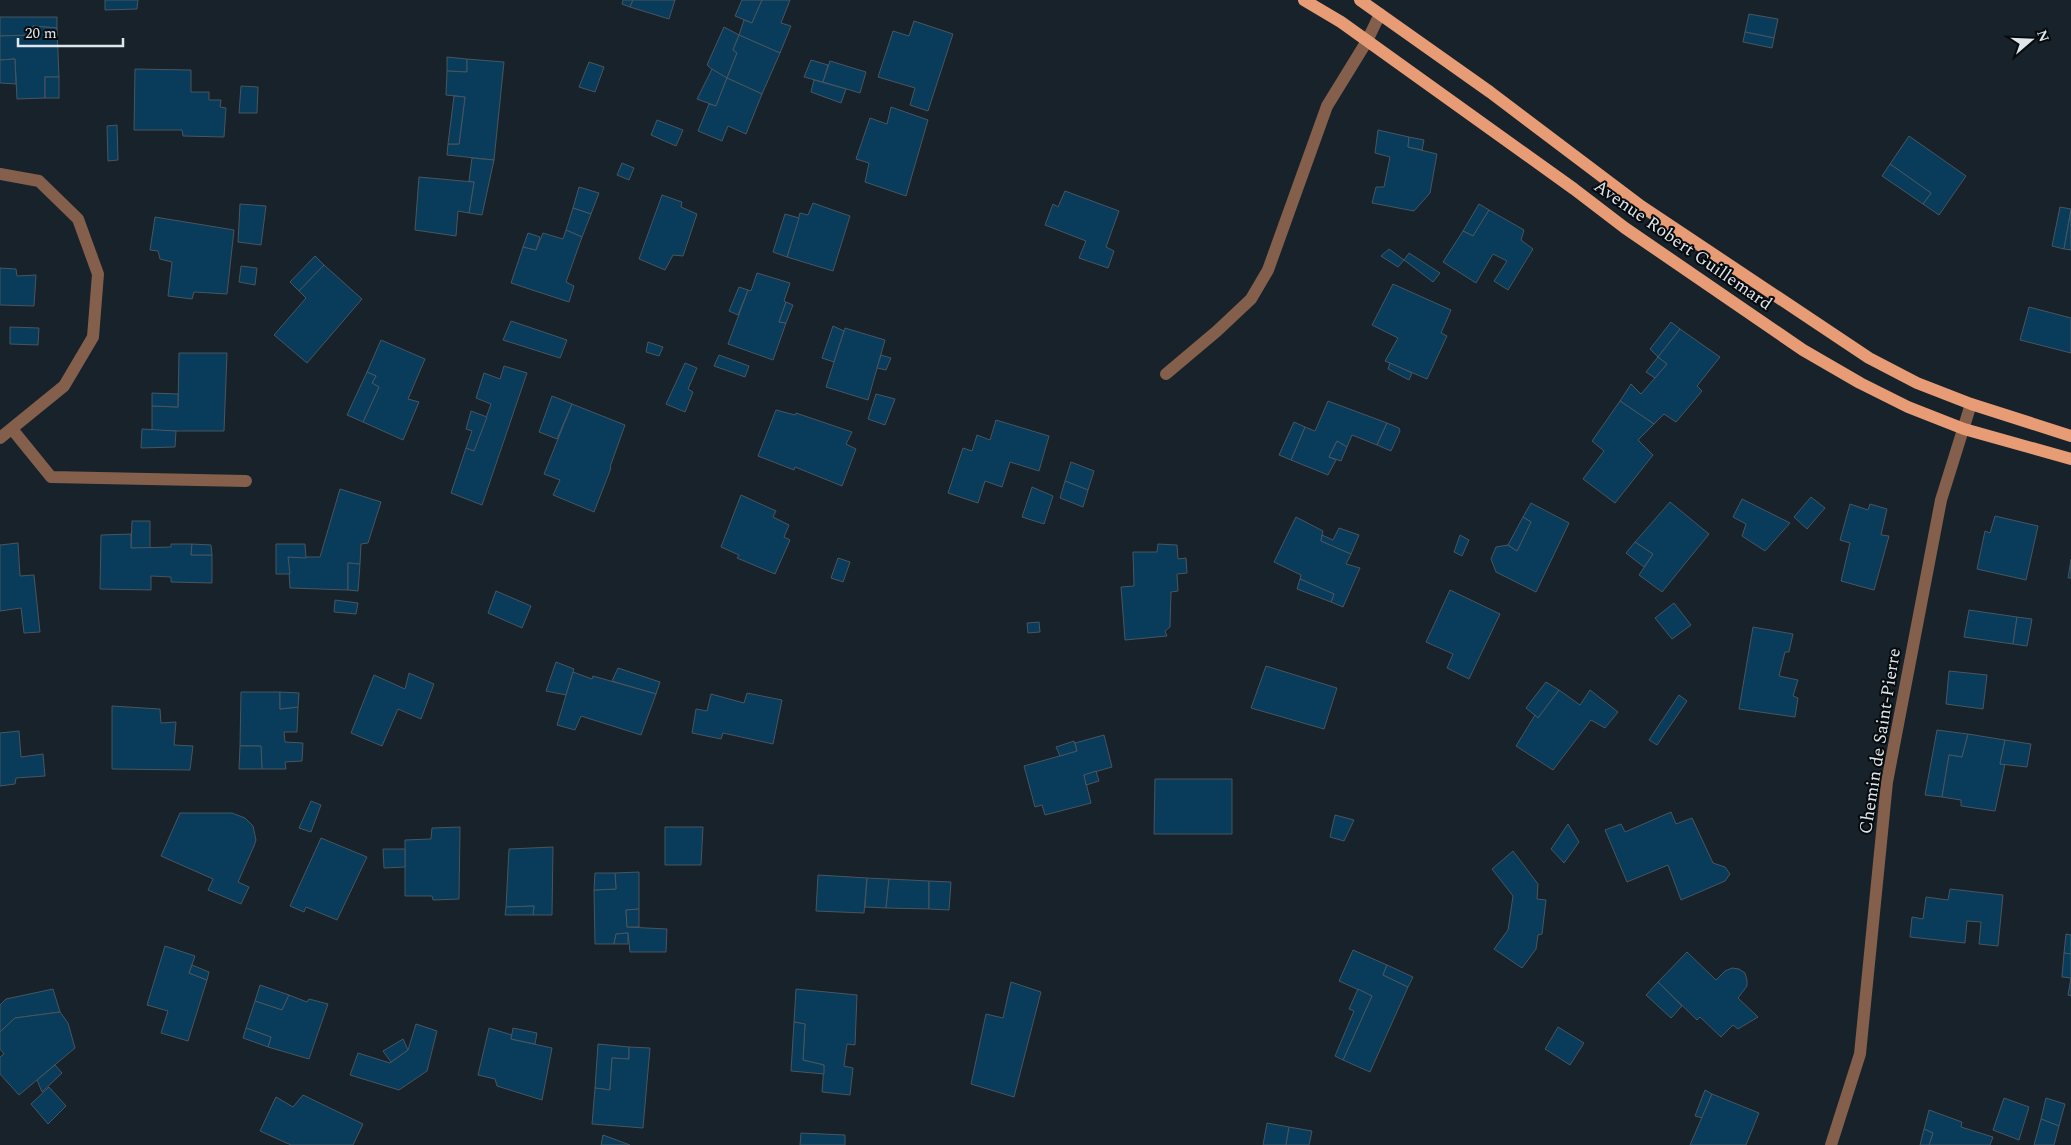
<svg xmlns="http://www.w3.org/2000/svg" width="2071" height="1145" viewBox="0 0 2071 1145" font-family="Spectral,serif">
<style>
.building{fill:#093c5b;stroke:#49555f}
.lines{fill:none;stroke-linecap:round;stroke-linejoin:round}
.minor{stroke:#835f4c;stroke-width:12}
.major{stroke:#e89c76;stroke-width:12}
.labels{text-anchor:middle;dominant-baseline:central;stroke-width:4;stroke-linejoin:round;paint-order:stroke}
.street-label{font-size:18px;fill:#dfe6ec;stroke:#070b0e}
</style>
<rect width="100%" height="100%" fill="#17222a"/>
<!-- building -->
<g class="building">
<path d="M105,0H138L137,9L105,10Z"/>
<path d="M623,0H633L630,7L622,4Z"/>
<path d="M633,0H675L669,19L630,7Z"/>
<path d="M742,0H762L752,23L735,16Z"/>
<path d="M762,0H790L781,23L791,26L780,53L739,35L744,20L752,23Z"/>
<path d="M1749,14L1778,19L1774,38L1745,32Z"/>
<path d="M0,17H57V28L33,26V35L0,36Z"/>
<path d="M914,21L953,34L928,111L910,105L915,88L878,77L893,31L909,36Z"/>
<path d="M33,26L57,28L59,77H45V98L17,99L15,59L0,60V36L33,35Z"/>
<path d="M724,27L739,35L733,50L737,53L727,78L716,73L707,65Z"/>
<path d="M1745,32L1774,38L1772,48L1743,42Z"/>
<path d="M739,35L780,53L762,94L727,78L737,53L733,50Z"/>
<path d="M447,57L467,59V72L447,71Z"/>
<path d="M15,59L16,84L0,83V60Z"/>
<path d="M467,59L504,62L494,160L447,155L448,144H459L465,97L446,95L447,71L467,72Z"/>
<path d="M811,60L828,65L823,82L804,77Z"/>
<path d="M830,61L866,72L860,93L823,82Z"/>
<path d="M589,62L604,67L595,92L579,87Z"/>
<path d="M135,69L191,70V92H209V100H221L220,107L226,108L224,137L183,136L182,130H134Z"/>
<path d="M712,69L727,78L716,106L697,99Z"/>
<rect x="45" y="77" width="14" height="21"/>
<path d="M727,78L762,94L746,134L728,126L722,141L698,131L709,104L716,106Z"/>
<path d="M814,80L846,89L841,103L811,92Z"/>
<path d="M241,86L258,87L257,113H239Z"/>
<path d="M454,96L465,97L459,144H448Z"/>
<path d="M891,107L928,120L906,196L865,182L869,163L856,159L870,118L887,124Z"/>
<path d="M657,120L683,130L676,146L651,135Z"/>
<path d="M117,125L118,160L108,161L107,126Z"/>
<path d="M1378,130L1409,137L1408,147L1437,154L1430,193L1414,211L1372,203L1376,187H1384L1390,157L1375,153Z"/>
<path d="M1909,136L1966,176L1939,215L1923,204L1931,193L1890,164Z"/>
<path d="M1409,137L1424,140L1422,150L1408,147Z"/>
<path d="M472,158L494,160L482,215L469,213L474,182L469,181Z"/>
<path d="M622,163L634,168L629,180L617,175Z"/>
<path d="M1890,164L1931,193L1923,204L1882,176Z"/>
<path d="M419,177L474,182L469,213L458,211L456,236L415,230Z"/>
<path d="M579,187L599,193L591,214L573,208Z"/>
<path d="M1065,191L1119,211L1106,247L1114,251L1108,268L1079,258L1086,241L1045,225L1053,204L1058,207Z"/>
<path d="M662,195L682,202L681,207L697,214L683,256L673,255L665,270L639,259Z"/>
<path d="M813,203L850,216L833,271L787,257L800,213L808,215Z"/>
<path d="M240,204L266,206L261,245L238,242Z"/>
<path d="M1479,204L1489,210L1473,236L1463,231Z"/>
<path d="M2060,207L2071,209L2064,249L2052,246Z"/>
<path d="M573,208L591,214L582,237L566,230Z"/>
<path d="M1489,210L1524,230L1521,240L1533,249L1508,290L1494,281L1507,261L1493,254L1476,283L1443,262L1463,231L1473,236Z"/>
<path d="M2071,210V250L2064,249Z"/>
<path d="M785,214L799,218L787,257L773,252Z"/>
<path d="M155,217L234,230L227,294L194,292L192,299L168,296L172,262L160,259L158,251L150,250Z"/>
<path d="M566,230L582,237L566,282L574,286L569,302L511,283L523,247L536,250L543,233L563,239Z"/>
<path d="M528,233L540,237L536,250L523,247Z"/>
<path d="M1389,249L1404,260L1398,267L1381,256Z"/>
<path d="M1409,253L1440,273L1433,282L1404,260Z"/>
<path d="M315,256L324,265L299,291L290,282Z"/>
<path d="M324,265L362,299L307,363L274,335L306,298L299,291Z"/>
<path d="M241,266L257,268L255,285L239,282Z"/>
<path d="M0,268L16,269L17,276L36,275L34,306L0,305Z"/>
<path d="M757,273L790,283L784,301L786,302L779,322L786,323L773,360L728,344L748,290L751,291Z"/>
<path d="M1393,284L1451,310L1441,333L1447,336L1427,379L1385,361L1398,338L1372,325Z"/>
<path d="M739,287L748,290L738,315L729,311Z"/>
<path d="M786,302L793,305L786,323L779,322Z"/>
<path d="M2029,307L2071,318V353L2020,340Z"/>
<path d="M511,321L567,340L560,358L503,340Z"/>
<path d="M1671,322L1680,329L1658,357L1650,349Z"/>
<path d="M833,326L844,331L834,362L822,358Z"/>
<path d="M10,327L39,328L38,345L10,344Z"/>
<path d="M845,328L885,340L868,400L826,387Z"/>
<path d="M1680,329L1720,357L1697,386L1702,391L1676,422L1664,414L1654,424L1620,401L1631,384L1641,394L1667,364L1658,357Z"/>
<path d="M381,340L425,359L408,399L419,402L403,440L363,422L379,387L372,383L376,376L367,372Z"/>
<path d="M648,342L663,347L659,356L646,352Z"/>
<path d="M179,353H227L224,431H152V406L178,407Z"/>
<path d="M719,355L749,366L745,377L714,366Z"/>
<path d="M881,355L891,358L886,370L877,368Z"/>
<path d="M1658,357L1667,364L1655,378L1646,372Z"/>
<path d="M685,363L697,368L688,389L693,392L685,412L666,404Z"/>
<path d="M1390,363L1412,373L1409,380L1388,369Z"/>
<path d="M504,366L527,373L482,505L451,493L466,448L474,451L491,404L476,398L484,373L500,379Z"/>
<path d="M367,372L376,376L372,383L379,387L363,422L347,415Z"/>
<path d="M152,393L178,394V407L152,406Z"/>
<path d="M876,394L895,399L885,425L868,419Z"/>
<path d="M552,396L572,404L557,439L539,432Z"/>
<path d="M1328,401L1387,423L1377,445L1352,435L1347,447L1337,441L1329,457L1336,460L1328,475L1291,460L1305,427L1315,431Z"/>
<path d="M1620,401L1654,424L1638,440L1653,455L1615,503L1583,479L1604,451L1592,441Z"/>
<path d="M572,404L625,425L610,467L611,468L594,512L553,495L560,480L544,474Z"/>
<path d="M776,410L795,415L796,413L852,432L846,444L856,449L842,486L795,467L794,470L758,456Z"/>
<path d="M471,411L487,417L474,451L466,448L472,431L466,429Z"/>
<path d="M996,420L1049,436L1039,471L1010,462L1002,487L985,481L978,503L948,493L963,448L972,451L977,435L990,440Z"/>
<path d="M1294,422L1305,427L1291,460L1279,455Z"/>
<path d="M1387,423L1399,428L1400,431L1391,451L1377,445Z"/>
<path d="M142,429L176,431L175,447L141,448Z"/>
<path d="M1337,441L1347,447L1341,461L1329,457Z"/>
<path d="M1071,462L1094,471L1088,490L1065,481Z"/>
<path d="M1065,481L1088,490L1083,507L1060,498Z"/>
<path d="M1032,487L1053,496L1044,524L1022,517Z"/>
<path d="M340,489L381,502L368,543L361,544L360,564L348,563V590L290,588L288,557H320Z"/>
<path d="M741,495L776,511L773,517L789,525L784,537L790,540L775,574L737,558L739,555L721,547Z"/>
<path d="M1811,497L1825,508L1807,529L1794,517Z"/>
<path d="M1742,499L1790,523L1765,551L1742,536L1746,524L1733,517Z"/>
<path d="M1670,502L1709,534L1662,592L1639,575L1653,554L1635,542Z"/>
<path d="M1531,503L1569,523L1536,592L1496,572L1491,559L1496,547L1508,545L1517,551L1531,522L1523,517Z"/>
<path d="M1850,504L1868,510L1870,504L1887,509L1881,535L1889,536L1874,590L1841,581L1850,543L1840,540Z"/>
<path d="M1995,516L2038,526L2026,580L1977,569L1985,531L1990,533Z"/>
<path d="M1296,517L1323,531L1321,541L1351,554L1346,564L1360,568L1343,607L1331,602L1334,594L1300,579L1301,575L1274,562Z"/>
<path d="M1523,517L1531,522L1517,551L1508,545Z"/>
<path d="M132,521H150V548H131Z"/>
<path d="M1339,528L1359,535L1351,554L1321,541L1322,535L1333,540Z"/>
<path d="M131,534V548L171,547V544H192L191,555H212V583L171,582V577L151,576V590L100,589L101,535Z"/>
<path d="M1460,535L1469,540L1462,556L1454,552Z"/>
<path d="M1635,542L1653,554L1644,567L1626,553Z"/>
<path d="M18,543L20,576L34,575L40,632L24,633L21,608L0,611V545Z"/>
<path d="M192,544L211,545L212,555H191Z"/>
<path d="M276,544H305L306,558L288,557L290,574H276Z"/>
<path d="M1158,544L1177,545L1178,559L1186,558L1187,573L1177,574L1178,591L1171,592L1170,627L1165,631L1167,636L1125,640L1121,587L1134,586L1133,552H1157Z"/>
<path d="M838,558L850,562L843,582L831,578Z"/>
<path d="M2071,559V578H2068Z"/>
<path d="M348,563L360,564L358,591L348,590Z"/>
<path d="M1300,579L1334,594L1331,602L1297,589Z"/>
<path d="M1450,590L1500,614L1469,679L1447,668L1453,654L1426,642Z"/>
<path d="M496,591L531,606L522,628L488,613Z"/>
<path d="M335,600L358,603L356,614L334,612Z"/>
<path d="M1674,603L1691,625L1672,639L1655,618Z"/>
<path d="M1969,610L2017,617L2013,644L1964,637Z"/>
<path d="M2017,617L2032,619L2027,646L2013,644Z"/>
<path d="M1039,622L1040,632L1028,633L1027,623Z"/>
<path d="M1753,627L1793,634L1789,652H1785L1779,676L1798,680L1793,696L1798,698L1795,717L1739,709Z"/>
<path d="M556,662L574,669L566,695L546,691Z"/>
<path d="M1266,666L1337,688L1324,729L1251,708Z"/>
<path d="M618,668L660,682L656,694L612,681Z"/>
<path d="M1949,671L1987,675L1983,709L1946,704Z"/>
<path d="M573,672L592,679L593,676L656,694L641,735L581,716L575,730L557,725Z"/>
<path d="M409,673L434,684L421,719L398,709L382,746L351,733L374,675L405,689Z"/>
<path d="M1546,682L1559,690L1538,718L1526,708Z"/>
<path d="M1559,690L1580,705L1590,690L1618,712L1605,728L1591,720L1553,770L1516,746L1535,715L1538,718Z"/>
<path d="M241,692H280V709L298,707L297,732H284L285,742L303,743L302,761L285,762L286,769H262L261,746H240Z"/>
<path d="M280,692L299,693L298,707L280,709Z"/>
<path d="M747,693L782,700L773,744L723,733L721,739L692,733L696,709L707,711L711,694L744,703Z"/>
<path d="M1679,695L1687,701L1657,745L1649,740Z"/>
<path d="M112,706L160,709L161,723L176,722L174,745L193,746L190,770L112,769Z"/>
<path d="M1937,730L1968,734L1962,757L1949,755L1942,797L1925,795Z"/>
<path d="M19,731L21,757L43,754L45,776L16,778L15,784L0,786V733Z"/>
<path d="M1968,734L2005,740L2000,764H2005L1995,811L1961,806V800L1942,797L1949,755L1962,757Z"/>
<path d="M1104,735L1112,767L1084,775L1091,803L1045,815L1042,805L1035,807L1024,766L1077,751L1075,743Z"/>
<path d="M2005,740L2031,744L2027,767L2000,764Z"/>
<path d="M1074,741L1077,751L1060,756L1056,747Z"/>
<path d="M240,746H261L262,769H239Z"/>
<path d="M1096,771L1099,781L1086,785L1084,775Z"/>
<path d="M1155,779H1232V834H1154Z"/>
<path d="M311,801L321,805L311,832L299,828Z"/>
<path d="M1671,812L1676,824L1692,818L1713,863L1725,867L1730,874L1725,881L1681,900L1668,865L1627,882L1605,830L1621,824L1625,832Z"/>
<path d="M180,813H232L245,818L253,826L256,840L254,846L238,882L249,887L241,904L208,890L213,879L161,856Z"/>
<path d="M1335,815L1354,820L1344,841L1330,837Z"/>
<path d="M1568,824L1579,842L1564,863L1551,849Z"/>
<path d="M460,827L459,899L433,900L432,896H405V840L431,839L432,828Z"/>
<path d="M665,827H703L701,865H665Z"/>
<path d="M321,838L367,857L337,920L306,907L304,912L290,906Z"/>
<path d="M553,847L552,915H533L534,906L506,907L509,849Z"/>
<path d="M383,849H405V867L384,868Z"/>
<path d="M1513,851L1538,884L1537,899L1546,900L1542,934L1538,935L1536,949L1522,968L1494,949L1508,930L1513,896L1492,869Z"/>
<path d="M639,872V909L626,910L627,927L667,929L666,952H630L628,933L616,934L614,944H595L594,890L616,889L615,873Z"/>
<path d="M595,873H615L616,889L594,890Z"/>
<path d="M818,875L867,878L864,913L816,911Z"/>
<path d="M867,878L889,879L886,908L865,907Z"/>
<path d="M889,879L929,881V909L886,908Z"/>
<path d="M929,881L951,882L949,910L929,909Z"/>
<path d="M1950,889L2003,895L1998,946L1979,944L1981,922L1967,921L1965,943L1910,937L1912,917L1923,919L1926,897L1948,900Z"/>
<path d="M534,906L533,915H505L506,907Z"/>
<path d="M639,909V927H627L626,910Z"/>
<path d="M628,933V944H614L616,934Z"/>
<path d="M2066,934L2071,935V954L2064,953Z"/>
<path d="M165,946L195,956L189,973L207,980L188,1041L161,1033L168,1011L147,1005Z"/>
<path d="M1353,950L1387,965L1383,975L1408,987L1370,1072L1343,1060L1372,996L1339,981Z"/>
<path d="M1687,952L1716,980L1725,971L1732,968L1739,969L1745,973L1747,980V986L1738,998L1758,1017L1738,1029L1733,1025L1721,1037L1700,1017L1697,1020L1658,982Z"/>
<path d="M2064,953L2071,954V996L2068,995L2071,978L2062,977Z"/>
<path d="M192,965L209,972L207,980L189,973Z"/>
<path d="M1387,965L1413,977L1408,987L1383,975Z"/>
<path d="M1011,982L1041,992L1014,1097L971,1084L986,1014L1003,1018Z"/>
<path d="M1658,982L1682,1006L1671,1018L1646,995Z"/>
<path d="M260,985L289,995L282,1010L255,1001Z"/>
<path d="M53,989L60,1012L15,1018L0,1032V1005L6,999Z"/>
<path d="M796,989L857,995L855,1045L847,1044L844,1066L853,1068L850,1095L822,1092L824,1065L803,1060L805,1024L794,1022Z"/>
<path d="M1358,989L1372,996L1343,1060L1335,1056L1354,1011L1349,1009Z"/>
<path d="M289,995L307,1002L309,999L328,1004L309,1059L268,1047L271,1037L246,1028L255,1001L282,1010Z"/>
<path d="M60,1012L68,1023L75,1048L19,1095L0,1074V1057L4,1054L0,1049V1032L15,1018Z"/>
<path d="M794,1022L805,1024L803,1060L824,1065V1074L791,1071Z"/>
<path d="M416,1024L437,1031L427,1071L399,1090L350,1075L358,1053L390,1063L408,1050Z"/>
<path d="M1558,1027L1584,1043L1570,1065L1545,1049Z"/>
<path d="M246,1028L271,1037L268,1047L243,1038Z"/>
<path d="M489,1028L512,1035L511,1039L552,1048L542,1100L497,1086L495,1079L478,1075Z"/>
<path d="M513,1028L537,1033L535,1044L511,1039Z"/>
<path d="M403,1039L408,1050L391,1062L383,1051Z"/>
<path d="M598,1044L629,1047V1059L612,1058L610,1090L595,1088Z"/>
<path d="M629,1047L650,1048L643,1128L592,1124L595,1088L610,1090L612,1058L629,1059Z"/>
<path d="M55,1065L62,1073L42,1092L37,1080Z"/>
<path d="M49,1087L66,1106L48,1124L31,1104Z"/>
<path d="M1705,1090L1712,1094L1702,1118L1695,1116Z"/>
<path d="M1712,1094L1759,1113L1746,1145H1690Z"/>
<path d="M303,1095L363,1124L353,1145H291L260,1131L276,1097L293,1107Z"/>
<path d="M2004,1098L2029,1107L2019,1140L1993,1130Z"/>
<path d="M2046,1098L2065,1104L2059,1126L2041,1119Z"/>
<path d="M1929,1110L1962,1122L1961,1127L1993,1137L1990,1145H1929L1933,1133L1924,1129Z"/>
<path d="M2041,1119L2059,1126L2054,1145H2034Z"/>
<path d="M1267,1123L1289,1127L1286,1145H1263Z"/>
<path d="M1289,1127L1312,1131L1309,1145H1286Z"/>
<path d="M1924,1129L1933,1133L1929,1145H1920Z"/>
<path d="M801,1133L845,1135V1145H800Z"/>
<path d="M603,1135L630,1145H601Z"/>
</g>
<g class="lines">
<!-- minor -->
<g class="minor">
<path d="M0,174L39,181L78,219L98,274L93,337L64,386L0,438"/>
<path d="M1166,374L1217,331L1251,299L1268,270L1327,106L1367,41L1380,14"/>
<path d="M12,429L51,477L246,481"/>
<path d="M1831,1145L1860,1054L1887,782L1941,500L1971,404"/>
</g>
<!-- major -->
<g class="major">
<path d="M1304,0L1341,22L1574,189L1625,228L1803,350L1860,383L1908,407L1964,429L2071,459"/>
<path d="M1360,0L1490,92L1641,206L1869,358L1917,383L1971,404L2071,436"/>
</g>
</g>
<g class="labels">
<!-- street labels -->
<g class="street-label">
<text transform="translate(1683 245) rotate(35)">Avenue Robert Guillemard</text>
<text transform="translate(1880 741) rotate(-81)">Chemin de Saint-Pierre</text>
</g>
</g>
<!-- north arrow -->
<g transform="translate(2031 40) rotate(71)" stroke="#070b0e" stroke-width="4" paint-order="stroke">
<path d="M0-4L9 19L0 12L-9 19Z" fill="#dfe6ec"/>
<text y="-8" font-size="14" font-weight="bold" text-anchor="middle" fill="#dfe6ec">N</text>
</g>
<!-- scale -->
<path d="M18 38v8h105v-8" fill="none" stroke="#dfe6ec" stroke-width="2.5"/>
<text x="25" y="38" font-size="15" fill="#dfe6ec" stroke="#070b0e" stroke-width="4" paint-order="stroke">20 m</text>
</svg>
